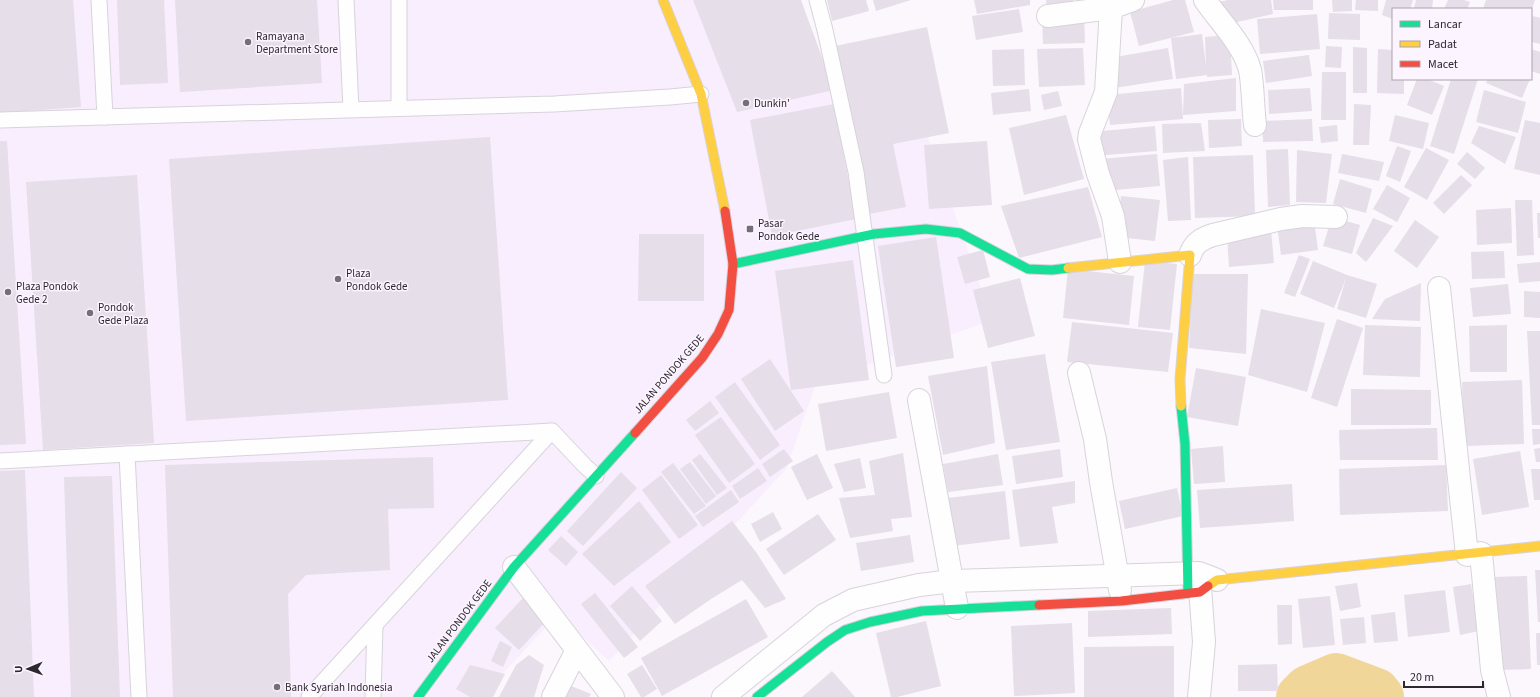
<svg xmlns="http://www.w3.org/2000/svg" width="1540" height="697" viewBox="0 0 1540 697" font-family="'Source Sans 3',sans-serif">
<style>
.built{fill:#f8eefe}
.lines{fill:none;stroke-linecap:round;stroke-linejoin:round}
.river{stroke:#f0d698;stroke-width:48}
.building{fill:#e6dee9}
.lane-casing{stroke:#d8d3da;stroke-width:17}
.street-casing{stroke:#d8d3da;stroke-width:24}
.fast-casing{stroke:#d8d3da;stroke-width:11}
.slow-casing{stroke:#d8d3da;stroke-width:11}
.jam-casing{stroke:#d8d3da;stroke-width:11}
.lane{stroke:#fefeff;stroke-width:15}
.street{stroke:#fefeff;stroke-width:22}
.fast{stroke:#16e098;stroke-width:9}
.slow{stroke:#ffcf43;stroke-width:9}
.jam{stroke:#f24e42;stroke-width:9}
.poi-dot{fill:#757078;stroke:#fcf5ff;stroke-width:1.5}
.labels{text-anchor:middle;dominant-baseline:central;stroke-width:3;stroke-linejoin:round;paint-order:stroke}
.poi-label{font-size:11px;fill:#2d2730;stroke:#fcf5ff;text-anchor:start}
.street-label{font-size:11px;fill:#2d2730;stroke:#fcf5ff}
</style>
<rect width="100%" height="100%" fill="#fbf7fd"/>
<!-- built -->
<path class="built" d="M0,0H753L790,97L900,57L992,320L816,383L786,469L609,661L558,614L481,697H0Z"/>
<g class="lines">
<!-- river -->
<path class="river" d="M1300,697L1308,689L1336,677L1376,692L1380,697"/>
</g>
<!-- building -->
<g class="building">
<path d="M0,0H73L81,107L0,113Z"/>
<path d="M117,0H164L168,83L120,85Z"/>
<path d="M175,0H317L322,83L180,92Z"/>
<path d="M693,0H801L834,90L737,112Z"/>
<path d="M827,0H866L869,11L832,21Z"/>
<path d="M873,0H911L876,11Z"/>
<path d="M974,0H1030V5L977,14Z"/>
<path d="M1046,0H1073L1074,9L1047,11Z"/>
<path d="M1173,0H1185L1194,32L1139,46L1130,12Z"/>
<path d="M1228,0H1271L1273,14L1224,25L1219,2Z"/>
<path d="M1273,0H1313V10H1274Z"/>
<path d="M1332,0H1352V11L1333,12Z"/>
<path d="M1356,0H1378V11L1355,10Z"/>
<path d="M1386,0H1413L1410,9H1393V19L1382,15Z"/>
<path d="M1416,0H1433L1432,9H1414Z"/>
<path d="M1448,0H1464L1470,2L1467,9H1444Z"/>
<path d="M1486,0H1535L1532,9H1483Z"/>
<path d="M1019,9L1023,32L976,40L972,16Z"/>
<path d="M1329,13L1360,14V40L1328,39Z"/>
<path d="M1317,14L1320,49L1260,54L1257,19Z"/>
<path d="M1084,15L1085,43L1043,44L1042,17Z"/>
<path d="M1533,16L1540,18V44L1531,42V25Z"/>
<path d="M927,27L949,133L893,144L906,207L869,214L835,46Z"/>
<path d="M1202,34L1206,66L1205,37L1230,35L1232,75L1207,77V75L1176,79L1171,38Z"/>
<path d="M1326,46L1342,47L1341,68L1325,67Z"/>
<path d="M1353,47L1367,48V93H1353Z"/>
<path d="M1083,48L1085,85L1039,87L1037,49Z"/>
<path d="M1168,48L1173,79L1114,88L1109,58Z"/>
<path d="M1024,49L1025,85L993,86L992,50Z"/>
<path d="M1378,49L1393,50V79H1404V94L1377,93Z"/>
<path d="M1531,49L1540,52V74L1531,71Z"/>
<path d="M1309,55L1312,76L1266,83L1263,61Z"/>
<path d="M1322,72H1346V120H1321Z"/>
<path d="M1236,78V111L1183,115L1184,84Z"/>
<path d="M1417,79H1427L1444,86L1432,115L1407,105Z"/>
<path d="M1451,79H1478L1454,154L1430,146Z"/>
<path d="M1488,79H1530L1522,98L1486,83Z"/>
<path d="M1181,88L1183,119L1110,125L1107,95Z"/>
<path d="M1310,88L1312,111L1269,114L1268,90Z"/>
<path d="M1029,89L1031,111L993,115L991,93Z"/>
<path d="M1484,90L1526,102L1518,133L1476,122Z"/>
<path d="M1058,91L1062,106L1044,110L1041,95Z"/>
<path d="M834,104L856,219L772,236L750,120Z"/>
<path d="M1354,104L1371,105L1369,145H1353Z"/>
<path d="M1066,115L1084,179L1024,195L1009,128Z"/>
<path d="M1395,115L1429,123L1423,149L1389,141Z"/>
<path d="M1241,119L1242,146L1209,148L1208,120Z"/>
<path d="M1312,119L1313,141L1263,142L1262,121Z"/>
<path d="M1525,120L1540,123V175L1514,169Z"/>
<path d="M1201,123L1205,151L1163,153L1162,124Z"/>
<path d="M1337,125L1338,141L1321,143L1319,127Z"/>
<path d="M1155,126L1157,151L1094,156L1092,132Z"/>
<path d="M1479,126L1516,137L1505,164L1471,143Z"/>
<path d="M490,137L508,400L186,421L169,159Z"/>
<path d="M0,141H7L26,444L0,445Z"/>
<path d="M987,141L992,205L929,209L924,145Z"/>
<path d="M1397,146L1411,151L1400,182L1386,176Z"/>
<path d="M1426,148L1449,160L1427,200L1404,187Z"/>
<path d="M1288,149L1290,205L1268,207L1266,150Z"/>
<path d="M1297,150L1332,154L1326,203L1296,202Z"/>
<path d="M1467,152L1485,168L1475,179L1457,164Z"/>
<path d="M1157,154L1160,186L1104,191L1101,159Z"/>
<path d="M1342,154L1384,162L1379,181L1338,173Z"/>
<path d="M1253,155L1255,216L1195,218L1193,157Z"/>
<path d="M1188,157L1191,220L1168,221L1163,160Z"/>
<path d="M137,175L154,443L43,450L26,182Z"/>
<path d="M1461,175L1472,185L1444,214L1433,203Z"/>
<path d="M1340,179L1372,189L1366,213L1333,204Z"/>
<path d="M1387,185L1410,198L1397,222L1373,209Z"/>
<path d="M1088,187L1102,237L1019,258L1001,206Z"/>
<path d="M1121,196L1160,200L1155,241L1117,237Z"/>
<path d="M1515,200H1532L1534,255L1517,256Z"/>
<path d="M1511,208L1512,243L1477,245L1476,210Z"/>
<path d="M1537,213H1540V238H1538Z"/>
<path d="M1332,217L1360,225L1352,254L1323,246Z"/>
<path d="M1373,218L1393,226L1366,262L1356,253Z"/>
<path d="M1314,220L1318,250L1281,255L1277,225Z"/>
<path d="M1415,220L1439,237L1417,268L1394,251Z"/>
<path d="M1271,230L1274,263L1229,267L1227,234Z"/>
<path d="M639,234H704V301H638Z"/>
<path d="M936,237L954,358L896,367L878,246Z"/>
<path d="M983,250L990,277L965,284L957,257Z"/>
<path d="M1504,251L1505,278L1472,279L1471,252Z"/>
<path d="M1299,255L1310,259L1295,297L1284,293Z"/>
<path d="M853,260L869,380L791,390L775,271Z"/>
<path d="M1145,261L1177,264L1170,330L1138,327Z"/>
<path d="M1313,261L1347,275L1377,284L1366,318L1337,309L1346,278L1334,308L1300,294Z"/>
<path d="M1540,262V281L1519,283L1517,264Z"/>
<path d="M1068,269L1134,276L1129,325L1063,318Z"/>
<path d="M1192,274H1248L1246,354L1189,348Z"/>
<path d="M1020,278L1035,336L988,348L973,290Z"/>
<path d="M1421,283L1420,321L1372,319L1385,299Z"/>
<path d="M1508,284L1511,314L1473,317L1470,288Z"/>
<path d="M1524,291L1540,292V318L1524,317Z"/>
<path d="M1261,309L1325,323L1307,392L1248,375Z"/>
<path d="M1337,319L1363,328L1337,407L1311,398Z"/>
<path d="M1072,322L1173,333L1168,372L1067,362Z"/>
<path d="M1365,325L1421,327L1420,377L1363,375Z"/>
<path d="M1507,325V372H1470L1469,326Z"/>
<path d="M1527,331H1540V425H1532Z"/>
<path d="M1045,354L1060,442L1006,450L991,362Z"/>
<path d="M770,359L804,411L775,431L741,379Z"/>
<path d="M987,366L995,443L943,455L928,376Z"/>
<path d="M1196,368L1246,377L1238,426L1187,417Z"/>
<path d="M1522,380L1524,444L1464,446L1462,382Z"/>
<path d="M735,382L780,445L760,460L715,397Z"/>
<path d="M1351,389L1431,390V425H1351Z"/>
<path d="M889,392L897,438L826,451L818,404Z"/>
<path d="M710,401L719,413L695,431L686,420Z"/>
<path d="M721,417L755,464L729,483L695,435Z"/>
<path d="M1437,428L1438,460H1340L1339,430Z"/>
<path d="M1532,429H1540V444L1533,445Z"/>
<path d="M1223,446L1225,482L1194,484L1191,449Z"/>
<path d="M1540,448V462H1536L1534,449Z"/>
<path d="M784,449L793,461L770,477L762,464Z"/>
<path d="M1060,449L1063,477L1016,484L1012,456Z"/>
<path d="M1520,451L1529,507L1482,515L1473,459Z"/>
<path d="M903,453L912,517L891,519L893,531L850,538L839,498L875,495L869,461Z"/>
<path d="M700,454L727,488L717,495L692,460Z"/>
<path d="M817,454L833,488L807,500L791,467Z"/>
<path d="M998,454L1003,485L948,492L943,464Z"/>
<path d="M433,457L434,508L388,509L390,570L306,575L288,594L291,697H173L165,465Z"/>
<path d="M860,458L866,488L844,492L834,464Z"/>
<path d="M690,462L716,496L706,504L680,469Z"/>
<path d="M673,463L706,506L694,514L661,472Z"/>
<path d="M1446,465L1448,511L1340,515L1339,469Z"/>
<path d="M758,468L767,481L740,499L732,486Z"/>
<path d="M1531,469H1540V500H1534Z"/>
<path d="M25,470L34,697H0V471Z"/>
<path d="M621,472L637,488L583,546L567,531Z"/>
<path d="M661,475L698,525L679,539L642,490Z"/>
<path d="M112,476L120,697H71L64,477Z"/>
<path d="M1075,481V503L1052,507L1058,543L1020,547L1012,490Z"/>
<path d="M1292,484L1294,521L1200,528L1197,490Z"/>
<path d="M1177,488L1183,516L1125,529L1119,501Z"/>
<path d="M731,490L739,502L703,527L695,516Z"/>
<path d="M1005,491L1010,539L953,546L948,498Z"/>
<path d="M639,501L671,542L614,586L582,554Z"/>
<path d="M773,512L782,529L760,542L751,524Z"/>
<path d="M818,514L836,540L784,575L766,549Z"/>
<path d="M732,521L756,552L786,599L765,608L742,580L711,599L675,624L645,586Z"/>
<path d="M910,535L914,562L861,571L856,543Z"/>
<path d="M561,536L578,552L566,566L548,550Z"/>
<path d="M1535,570H1540V622H1538Z"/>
<path d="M1527,576L1531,669L1496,670L1493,577Z"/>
<path d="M1357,583L1361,607L1340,611L1335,586Z"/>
<path d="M1471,584L1479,631L1460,635L1453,587Z"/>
<path d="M632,586L662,621L640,641L610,606Z"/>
<path d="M1445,590L1450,632L1408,637L1404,595Z"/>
<path d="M595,593L638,647L624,658L581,604Z"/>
<path d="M1330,596L1335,645L1303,648L1298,599Z"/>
<path d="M523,598L547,620L519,650L495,628Z"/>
<path d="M746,599L768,637L662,696L641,658Z"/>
<path d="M1277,605H1292V644L1278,645Z"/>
<path d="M1171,608L1172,634L1088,637V611Z"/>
<path d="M1395,612L1398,641L1374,643L1371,615Z"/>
<path d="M1364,617L1366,643L1343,645L1340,619Z"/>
<path d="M926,621L941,686L897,697H891L876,633Z"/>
<path d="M1072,623L1075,693L1014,696L1011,626Z"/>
<path d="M1536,633H1540V665H1537Z"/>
<path d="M500,641L512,647L503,667L491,661Z"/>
<path d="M1174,646V697H1084V647Z"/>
<path d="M529,655L544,665L534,697H499L516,665Z"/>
<path d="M1277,664L1278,691H1238V665Z"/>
<path d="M470,665L505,674L493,697H470L456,689Z"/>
<path d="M642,665L657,689L644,697H641L627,674Z"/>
<path d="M832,671L855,697H802Z"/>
<path d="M564,683L591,694L589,697H558Z"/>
</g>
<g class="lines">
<defs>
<g id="lane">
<path d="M99,0L105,117"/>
<path d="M346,0L351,109"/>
<path d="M399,0V107"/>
<path d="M817,0L825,30L856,172L884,375"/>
<path d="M0,120L554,104L670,97L701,94"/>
<path d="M127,454L139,697"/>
<path d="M0,461L552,431L585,466L596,476"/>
<path d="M309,697L552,431"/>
<path d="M373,697L375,625"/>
</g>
<g id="street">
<path d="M1205,0C1220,22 1243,44 1250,70C1253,85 1253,109 1255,125"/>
<path d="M1048,16L1111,8"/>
<path d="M1190,255C1194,243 1201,239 1213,235L1281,219L1302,216L1336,217"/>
<path d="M1120,262L1113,216L1098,174L1089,139L1090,133L1106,92L1111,8L1133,0"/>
<path d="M1439,288L1467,555"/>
<path d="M1079,373L1095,439L1101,482L1120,590"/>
<path d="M919,400L957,608"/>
<path d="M1481,553L1492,670L1499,697"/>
<path d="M514,567L613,697"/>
<path d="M553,697L577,650"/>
<path d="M723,697L824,615L853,600L919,585L953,581L1199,573L1217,580"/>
<path d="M1199,697L1204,642L1199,574"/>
</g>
<g id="fast">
<path d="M733,264L874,234L926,229L960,233L1028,269L1052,270L1068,268"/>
<path d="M1181,406L1185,444L1188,593"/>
<path d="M418,697L514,567L635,433"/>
<path d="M757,697L827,642L845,630L870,622L922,611L1039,605"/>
</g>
<g id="slow">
<path d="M663,0L701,94L725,211"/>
<path d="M1068,268L1190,255L1180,379L1181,406"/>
<path d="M1208,586L1217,580L1540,546"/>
</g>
<g id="jam">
<path d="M635,433L702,358L718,334L729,310L733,264L725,211"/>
<path d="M1039,605L1121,601L1200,592L1208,586"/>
</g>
</defs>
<!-- lane casing -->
<use href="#lane" class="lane-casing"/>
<!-- street casing -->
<use href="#street" class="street-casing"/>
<!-- fast casing -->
<use href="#fast" class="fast-casing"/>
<!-- slow casing -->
<use href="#slow" class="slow-casing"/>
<!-- jam casing -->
<use href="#jam" class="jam-casing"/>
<!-- lane -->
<use href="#lane" class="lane"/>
<!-- street -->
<use href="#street" class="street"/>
<!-- fast -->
<use href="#fast" class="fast"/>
<!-- slow -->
<use href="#slow" class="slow"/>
<!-- jam -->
<use href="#jam" class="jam"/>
</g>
<!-- markers -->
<g class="poi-dot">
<circle cx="248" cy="42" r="4"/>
<circle cx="746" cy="103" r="4"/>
<rect x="746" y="225" width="8" height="8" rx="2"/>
<circle cx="338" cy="279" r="4"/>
<circle cx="8" cy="292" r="4"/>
<circle cx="90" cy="313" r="4"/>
<circle cx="277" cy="687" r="4"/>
</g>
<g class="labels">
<!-- poi labels -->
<g class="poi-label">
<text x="256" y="36">Ramayana<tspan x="256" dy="13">Department Store</tspan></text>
<text x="754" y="103">Dunkin'</text>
<text x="758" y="223">Pasar<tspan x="758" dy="13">Pondok Gede</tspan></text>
<text x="346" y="273">Plaza<tspan x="346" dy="13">Pondok Gede</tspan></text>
<text x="16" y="286">Plaza Pondok<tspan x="16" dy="13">Gede 2</tspan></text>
<text x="98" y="307">Pondok<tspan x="98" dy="13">Gede Plaza</tspan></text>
<text x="285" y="687">Bank Syariah Indonesia</text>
</g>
<!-- street labels -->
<g class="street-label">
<text transform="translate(669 374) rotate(-49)">JALAN PONDOK GEDE</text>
<text transform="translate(459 621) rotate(-53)">JALAN PONDOK GEDE</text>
</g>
</g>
<!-- legend -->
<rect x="1392" y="8" width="140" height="72" fill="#fcf5ff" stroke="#a9a3ac"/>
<rect x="1400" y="21" width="20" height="6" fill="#16e098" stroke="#a9a3ac"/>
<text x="1428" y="28" font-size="12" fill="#2d2730">Lancar</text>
<rect x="1400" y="41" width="20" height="6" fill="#ffcf43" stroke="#a9a3ac"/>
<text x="1428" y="48" font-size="12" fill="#2d2730">Padat</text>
<rect x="1400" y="61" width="20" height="6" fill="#f24e42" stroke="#a9a3ac"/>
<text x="1428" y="68" font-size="12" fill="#2d2730">Macet</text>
<!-- north arrow -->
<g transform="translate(28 669) rotate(268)" stroke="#fcf5ff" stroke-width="3" paint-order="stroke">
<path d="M0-3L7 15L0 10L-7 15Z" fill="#2d2730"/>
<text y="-6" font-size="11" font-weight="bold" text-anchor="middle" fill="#2d2730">U</text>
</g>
<!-- scale -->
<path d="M1404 681v6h79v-6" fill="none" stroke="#2d2730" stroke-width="2"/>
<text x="1410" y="681" font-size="12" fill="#2d2730" stroke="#fcf5ff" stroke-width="3" paint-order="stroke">20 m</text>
</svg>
